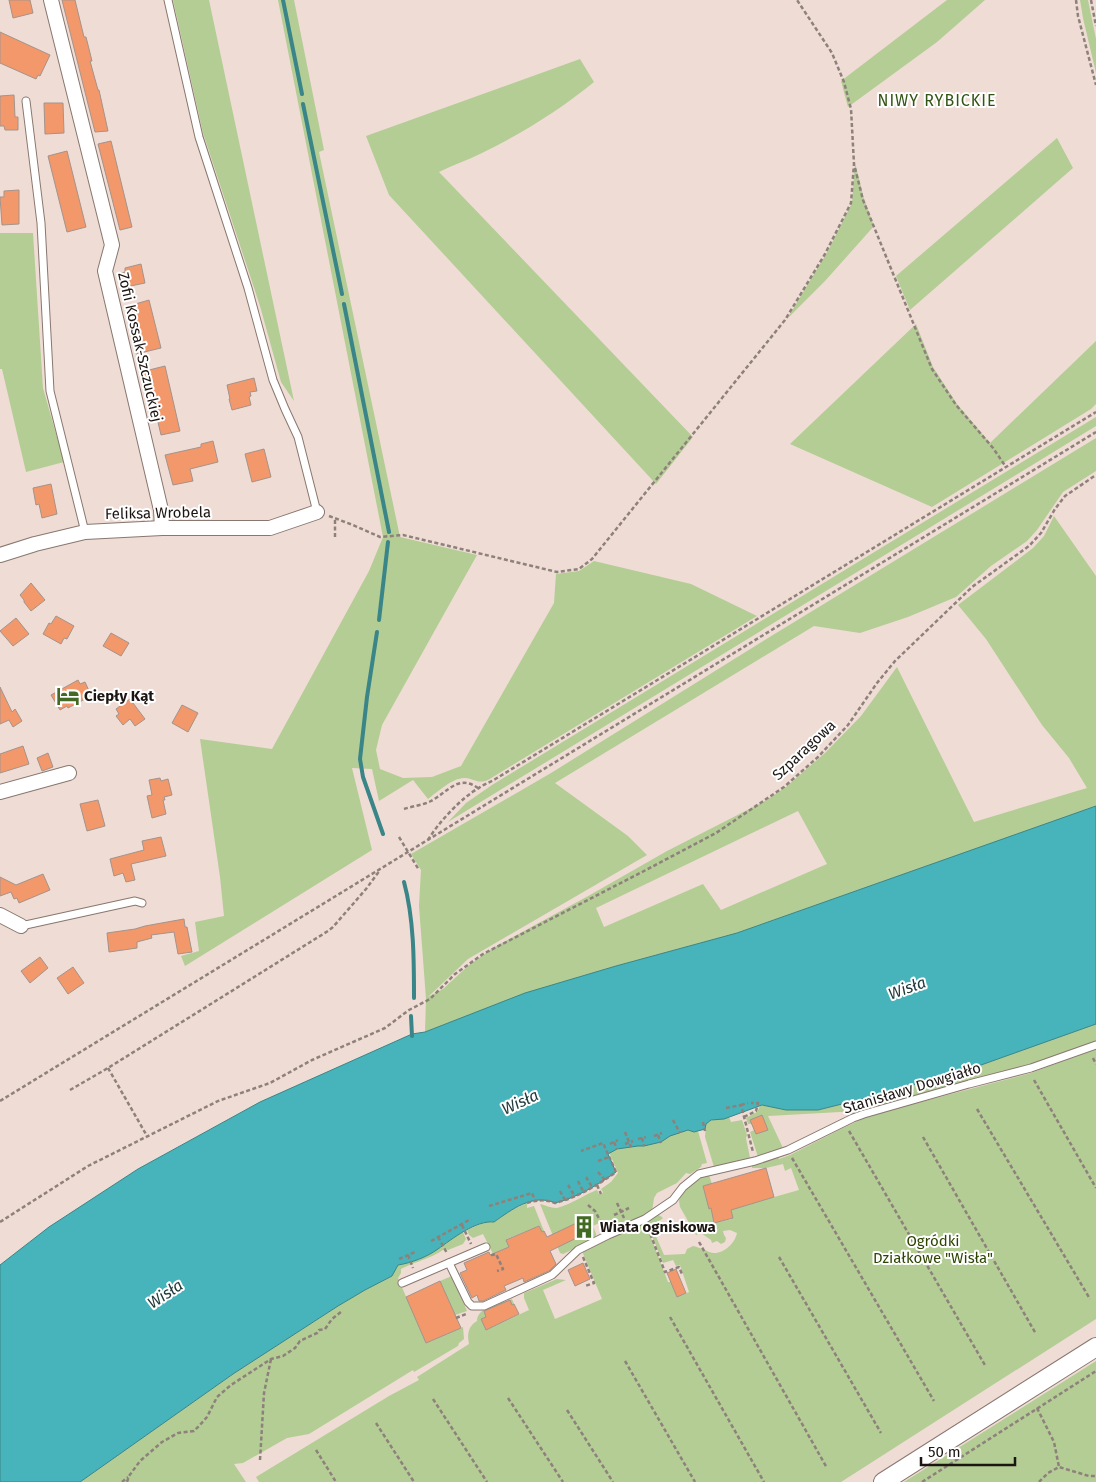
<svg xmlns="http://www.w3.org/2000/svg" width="1096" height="1482" viewBox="0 0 1096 1482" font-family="'Fira Sans',sans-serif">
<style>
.green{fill:#b3cd95;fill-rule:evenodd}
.water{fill:#46b4ba;stroke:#398588}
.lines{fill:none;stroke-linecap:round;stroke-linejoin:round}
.stream{stroke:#398588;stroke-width:4}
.building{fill:#f2986b;stroke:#a4938b}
.service-casing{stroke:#88776f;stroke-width:9}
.minor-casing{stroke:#88776f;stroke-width:16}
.tertiary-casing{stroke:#88776f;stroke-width:20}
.path{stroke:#8e817b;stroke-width:2.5;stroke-dasharray:4 2.5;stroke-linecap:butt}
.service{stroke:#fff;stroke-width:7}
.minor{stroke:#fff;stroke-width:14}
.tertiary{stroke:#fff;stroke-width:18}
.labels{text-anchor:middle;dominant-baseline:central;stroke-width:4;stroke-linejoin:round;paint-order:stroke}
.street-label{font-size:15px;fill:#1c1613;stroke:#fff}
.poi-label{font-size:15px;font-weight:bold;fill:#1c1613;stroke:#fff;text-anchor:start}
.park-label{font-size:15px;fill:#2e4502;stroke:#fff}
.neighbourhood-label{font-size:16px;letter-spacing:1px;fill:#325515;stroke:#fff}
.water-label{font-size:16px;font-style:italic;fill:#213a3b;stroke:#fff}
</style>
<rect width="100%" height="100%" fill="#efdcd4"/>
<!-- green -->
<g class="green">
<path d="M173,0H209L294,401L281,382L260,306L203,133Z"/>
<path d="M278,0H294L324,150L319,152L400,537L477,555L382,725L376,750L380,769L403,778L432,777L461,766L554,603L556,574L579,571L594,561L691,584L757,616L488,780C477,784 475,779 465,778C454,777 437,792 428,799L413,780L379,801L372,769L352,768L372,850L185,966L181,956L199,951L195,922L224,916L220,877L200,739L272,749L369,571L383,537Z"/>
<path d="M947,0H985L937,42L848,107L841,81Z"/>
<path d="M1080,0H1088L1096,39V73L1083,18Z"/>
<path d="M580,59L594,82C560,110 521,134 482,153C468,160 453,165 439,172L693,437L656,484L389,195L366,136Z"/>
<path d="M1057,138L1073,168L910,310L896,276Z"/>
<path d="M855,163L864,199L874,226L825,281L787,319L828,251L852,203Z"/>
<path d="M0,233H33L43,388L64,462L26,472L2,369H0Z"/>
<path d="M916,324L933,367L957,404L990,443L1096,341V404L1091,409L932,507L790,444Z"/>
<path d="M1096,417V426L448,822L466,803L492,785Z"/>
<path d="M1096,438V471L1063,492L1037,530L1027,541L991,566L956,597L908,617L860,633L814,626L555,783L628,836L647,855L468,959L428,997L443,989L468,966L493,948L590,895L667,851L765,801L786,787L825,753L861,716L897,667L974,822L1087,788L1069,758L1042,725L986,639L958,605L1033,548L1044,536L1054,516L1096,576V806L737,933L616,966L525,993L425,1032L426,999L419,906L421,870L411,854L551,773L768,638ZM798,811L827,864L721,910L703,884L604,927L596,908Z"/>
<path d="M1096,1024V1041L1036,1063L858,1111L768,1116L783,1148L758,1157L750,1132L754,1130L752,1124H748L746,1118L757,1112L760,1106H767L786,1110H819L870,1097L967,1070Z"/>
<path d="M1096,1049V1319L841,1482H259L256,1477L389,1396L419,1380L417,1377L469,1344C467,1335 468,1326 477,1321C477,1307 500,1304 512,1299L514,1304L481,1319L486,1330L529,1310L524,1298V1293L557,1279L566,1280L543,1290L555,1319L602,1299L582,1251L645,1222L668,1282H671L677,1297L689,1292L680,1265L676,1266L673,1260L663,1263L646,1221L659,1215L663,1218L652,1227L664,1255L685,1254L687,1249L693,1246C699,1247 708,1252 713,1253C724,1254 735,1243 737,1233L730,1230L723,1231L724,1235L726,1238L725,1242L721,1244L717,1241L712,1243L711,1240L701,1233L696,1235L680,1207L679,1201L681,1195L684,1190L696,1179L709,1175L712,1184L703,1186L709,1208H711L714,1223L732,1219L729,1203L746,1205L799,1190L791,1168L785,1171L783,1164L766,1168H752V1165L778,1157L779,1159L790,1155L843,1128L871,1115L1031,1073Z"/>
<path d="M729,1117L731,1122L742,1120L747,1135L746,1138L750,1158L749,1160L714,1167L705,1137L706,1124C713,1117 720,1120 729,1117Z"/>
<path d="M688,1130L694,1132L698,1131L707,1163L702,1164L701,1167L690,1174L686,1173L677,1183L657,1193L654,1198L652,1212L625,1225L612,1229L605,1220L593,1226L596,1234C596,1235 596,1236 595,1237C593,1239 566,1253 563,1254L560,1253L540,1204C545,1205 551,1208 556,1208C566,1207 586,1194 597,1190L599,1194H602L603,1192L601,1189L611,1182L618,1173L609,1152C624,1146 640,1147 655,1143C661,1142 664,1139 669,1136C675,1133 682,1132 688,1130Z"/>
<path d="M527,1203V1208L534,1206L544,1231L542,1232L539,1226L507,1239L509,1247L493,1254L483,1234L473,1238L469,1235L467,1230L487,1221L494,1222L508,1212Z"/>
<path d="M463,1232L466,1239L463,1244L448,1250L445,1248C436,1257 414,1262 401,1269V1273L398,1278L426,1343L463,1327L464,1339L459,1343L458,1346L414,1372L413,1370L309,1434L287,1438L243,1463L234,1464L246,1482H80L233,1374L338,1306L365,1290L392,1276L398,1265C423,1262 442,1244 463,1232Z"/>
<path d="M452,1276L467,1311L455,1315L440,1281Z"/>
<path d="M1096,1361V1482H904Z"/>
</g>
<!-- water -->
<path class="water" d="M1096,806V1024L967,1070L870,1097L818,1110H786L762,1105L724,1119L711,1120L706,1124L705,1129L694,1132L688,1130L670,1136L661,1142L644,1146H638L617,1149L608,1154L616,1172C598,1185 576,1198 555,1203C533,1193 511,1210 494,1222C476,1220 452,1239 438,1249C427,1257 411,1263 398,1265L392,1276L365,1290L338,1306L233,1374L80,1482H0V1265L49,1227L138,1169L260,1102L412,1034L425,1032L525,993L616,966L737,933Z"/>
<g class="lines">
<!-- stream -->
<g class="stream">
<path d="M283,0L302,94"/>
<path d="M303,104L342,294"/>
<path d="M344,304L389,532"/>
<path d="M379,620L388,542"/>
<path d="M377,632L367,697L360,759L363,777L383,834"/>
<path d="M404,882C414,919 414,960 414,998"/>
<path d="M411,1016L412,1036"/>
</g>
</g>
<!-- building -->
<g class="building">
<path d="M9,0H30L33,13L13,18Z"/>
<path d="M62,0H75L84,37H86L92,61H90L98,90H99L108,131L95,132Z"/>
<path d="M0,32L50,55L40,76L38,75L36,79L0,63Z"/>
<path d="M14,95L15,117H18V130H5L4,126H0V96Z"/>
<path d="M44,103H63L64,133L45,134Z"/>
<path d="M111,141L132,227L120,230L98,144Z"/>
<path d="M67,151L86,227L67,232L48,156Z"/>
<path d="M19,190V224L2,225L0,197H4V191Z"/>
<path d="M141,264L145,283L121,288L117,274L125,272V268Z"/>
<path d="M149,300L161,348L136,354L133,339L141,337L137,319L129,321L125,307Z"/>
<path d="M165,366L180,431L161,435L154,405L157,404L152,385L144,387L141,372Z"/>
<path d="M254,378L257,391L250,392L251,396L249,397L251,405L232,410L229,399H230L227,385Z"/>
<path d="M213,441L218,462L190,469L193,481L173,485L165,455L201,447V444Z"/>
<path d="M264,449L271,477L252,482L245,454Z"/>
<path d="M51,484L57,514L42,518L39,504L36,505L33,488Z"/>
<path d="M31,583L45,600L31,611L24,602V600L20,595Z"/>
<path d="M56,616L74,626L67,639L64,638L61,644L43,634L49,623L51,624Z"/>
<path d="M16,618L29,634L13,646L0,631Z"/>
<path d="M111,633L129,643L121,656L103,646Z"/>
<path d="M78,680L80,684L85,682L90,693L86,695L87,698L68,708L67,706L60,710L51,695Z"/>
<path d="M0,687L12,712L15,709L22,721L13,727L9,720L0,724Z"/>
<path d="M130,699L145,719L135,726L130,719L123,725L116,716L119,714L116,709Z"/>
<path d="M182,705L198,713L188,732L172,723Z"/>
<path d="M23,746L29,764L0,773V754Z"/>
<path d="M48,753L53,767L42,771L37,758Z"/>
<path d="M160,778L161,781L168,779L172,795L164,797L165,800H163L166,814L152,818L147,796L152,795L149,780Z"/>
<path d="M98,800L105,826L87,831L80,804Z"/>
<path d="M161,837L166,856L131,864L135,880L126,882L123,873L114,876L110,859L144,850L142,841Z"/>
<path d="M43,874L50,890L19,903L17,898L14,899L11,892L0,896V877L16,885Z"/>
<path d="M184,919L185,927H187L192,952L178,954L174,932L151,935L152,938L137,942V948L109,952L107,933L135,929L145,926Z"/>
<path d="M40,957L48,968L30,983L21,971Z"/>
<path d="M73,967L84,983L68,994L57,978Z"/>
<path d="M762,1115L768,1130L756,1134L750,1120Z"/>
<path d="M766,1168L774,1197L731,1210L733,1218L714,1223L711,1208L709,1209L703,1186Z"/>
<path d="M587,1218L593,1230L550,1251L556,1264L549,1271L524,1282L523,1278L504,1286L506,1290L483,1301H479L477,1295L472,1298L460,1273L467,1270L464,1263L489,1252L490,1255L509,1247L506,1240L539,1226L542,1232L544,1231L547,1237Z"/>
<path d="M583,1263L590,1279L575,1286L568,1270Z"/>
<path d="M676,1269L686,1293L677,1297L667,1273Z"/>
<path d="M440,1281L461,1328L426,1343L406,1297Z"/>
<path d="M510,1300L512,1305L514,1304L519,1314L486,1330L481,1319L486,1317L484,1311Z"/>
</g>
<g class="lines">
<defs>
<g id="service">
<path d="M168,0L199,137L248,288L273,380L285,409L298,437L317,512"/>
<path d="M26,101L41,223L50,391L85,532"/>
<path d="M21,926L135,901L142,903"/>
<path d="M449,1263L468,1302L472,1306H484L552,1275L578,1250L608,1235L645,1219L673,1200L683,1187L699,1174L755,1161L788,1150L853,1118L864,1114L969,1084L1031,1068L1096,1045"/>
<path d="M402,1283L486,1247"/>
</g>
<g id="minor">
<path d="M51,0L112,245L105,271L161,510L162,528"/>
<path d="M0,555L35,544L85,532L162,528H270L317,512"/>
<path d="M0,792L69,773"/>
<path d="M0,915L21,926"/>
</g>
<path id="tertiary" d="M883,1482L1096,1347"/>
</defs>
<!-- service casing -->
<use href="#service" class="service-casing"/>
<!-- minor casing -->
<use href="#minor" class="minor-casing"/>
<!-- tertiary casing -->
<use href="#tertiary" class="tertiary-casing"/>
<!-- path -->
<g class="path">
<path d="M1076,0L1078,16L1096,85"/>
<path d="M1091,0L1096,26"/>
<path d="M855,168L863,200L932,369L956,405L993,448L1006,467"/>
<path d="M329,516L353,525L380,537L403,535L557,572L579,569L592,559L785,320L825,254L851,203L854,164L851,109L844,82L832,53L797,0"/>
<path d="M335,537V519"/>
<path d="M404,809C413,806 424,805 431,801C448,792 458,774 478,788"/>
<path d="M399,837L419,870"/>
<path d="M428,840C438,823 462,797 479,788C484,784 491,782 497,778L1096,412"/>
<path d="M1093,1058L1096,1064"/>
<path d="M108,1068L147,1136"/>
<path d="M1034,1080L1096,1188"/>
<path d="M70,1090L108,1068L328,931L333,927L366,889L380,870"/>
<path d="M0,1101L1096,432"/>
<path d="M741,1105L748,1103"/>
<path d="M726,1108L741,1105L753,1152"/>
<path d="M977,1109L1090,1299"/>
<path d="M744,1117L756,1111L758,1103H751"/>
<path d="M673,1120L680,1133"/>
<path d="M703,1122L705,1131"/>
<path d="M849,1131L986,1367"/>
<path d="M625,1132L631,1147"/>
<path d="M658,1135L661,1143"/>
<path d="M654,1136L662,1133"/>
<path d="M923,1137L1036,1334"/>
<path d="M642,1138L644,1146"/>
<path d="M638,1139L646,1137"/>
<path d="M614,1142L617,1149"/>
<path d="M610,1144L618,1140"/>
<path d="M625,1144L633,1141"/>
<path d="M792,1158L934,1401"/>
<path d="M598,1161L609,1157"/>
<path d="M598,1172L605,1180"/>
<path d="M586,1177L592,1187"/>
<path d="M578,1181L583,1191"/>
<path d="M568,1185L574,1195"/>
<path d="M597,1185L601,1194"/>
<path d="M560,1191L565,1200"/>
<path d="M527,1203C537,1200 545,1199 555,1203C576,1198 598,1185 616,1172L603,1143L581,1151"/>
<path d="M617,1203L624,1218"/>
<path d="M588,1205L595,1211L602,1224"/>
<path d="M489,1206L532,1193L535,1200"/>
<path d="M614,1215L629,1208"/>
<path d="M0,1222L88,1166L218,1101L270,1083L312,1060L385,1028L409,1010L430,999L455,974L483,954L644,871L716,833L784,787L818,757L848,725L877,683L895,661L972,587L1029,546L1041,533L1055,509L1065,496L1096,475"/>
<path d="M462,1225L471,1244"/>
<path d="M648,1228L665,1272L679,1267L682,1274"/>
<path d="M438,1237L447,1253"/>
<path d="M431,1241L471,1219"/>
<path d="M699,1242L827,1468"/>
<path d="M492,1254V1255L496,1254L503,1269L497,1271"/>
<path d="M408,1255L413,1268"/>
<path d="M583,1257L594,1283L585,1286"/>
<path d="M779,1257L881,1433"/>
<path d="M399,1259L415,1252"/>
<path d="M670,1317L764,1482"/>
<path d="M456,1318L466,1314"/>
<path d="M625,1361L695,1482"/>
<path d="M508,1398L563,1482"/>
<path d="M433,1399L487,1482"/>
<path d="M1037,1408L1054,1442L1059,1467"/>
<path d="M567,1410L613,1482"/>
<path d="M376,1423L414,1482"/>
<path d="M316,1450L336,1482"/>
<path d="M260,1460L264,1393L271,1359"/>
<path d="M122,1482L128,1477"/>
<path d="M127,1482L129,1476L140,1461L162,1442L178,1433L194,1431L199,1426L207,1417L217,1397L231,1385L271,1359L283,1356L295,1348L300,1341L317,1333L319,1330L325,1329L332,1319L342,1311"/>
<path d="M922,1482L1096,1371"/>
<path d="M1039,1482L1048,1473L1059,1467L1089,1476H1096"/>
</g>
<!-- service -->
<use href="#service" class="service"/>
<!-- minor -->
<use href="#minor" class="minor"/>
<!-- tertiary -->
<use href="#tertiary" class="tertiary"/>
</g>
<!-- icons -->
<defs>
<symbol id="hotel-bare" viewBox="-9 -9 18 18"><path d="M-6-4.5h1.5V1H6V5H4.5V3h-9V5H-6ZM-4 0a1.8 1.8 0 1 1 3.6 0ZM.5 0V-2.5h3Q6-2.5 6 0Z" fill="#436a25" stroke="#fff" stroke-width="2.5" paint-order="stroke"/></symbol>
<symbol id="building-bare" viewBox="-9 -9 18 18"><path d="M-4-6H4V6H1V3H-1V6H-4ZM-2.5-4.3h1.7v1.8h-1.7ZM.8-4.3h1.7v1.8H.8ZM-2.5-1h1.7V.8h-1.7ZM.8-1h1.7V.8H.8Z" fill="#436a25" stroke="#fff" stroke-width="2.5" paint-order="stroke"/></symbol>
</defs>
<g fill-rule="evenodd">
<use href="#hotel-bare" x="52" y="680" width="32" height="32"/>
<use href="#building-bare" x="568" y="1211" width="32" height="32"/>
</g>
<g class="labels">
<!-- street labels -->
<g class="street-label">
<text transform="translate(140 347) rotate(77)">Zofii Kossak-Szczuckiej</text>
<text transform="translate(158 513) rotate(-1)">Feliksa Wrobela</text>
<text transform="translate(804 750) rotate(-43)">Szparagowa</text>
<text transform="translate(912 1088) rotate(-17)">Stanisławy Dowgiałło</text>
</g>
<!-- poi labels -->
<g class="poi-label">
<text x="84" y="696">Ciepły Kąt</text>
<text x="600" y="1227">Wiata ogniskowa</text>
</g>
<!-- park labels -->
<g class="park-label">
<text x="933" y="1241">Ogródki<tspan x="933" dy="17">Działkowe "Wisła"</tspan></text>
</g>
<!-- neighbourhood labels -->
<g class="neighbourhood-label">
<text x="937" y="100">NIWY RYBICKIE</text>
</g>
<!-- water labels -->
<g class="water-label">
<text transform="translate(907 988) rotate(-20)">Wisła</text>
<text transform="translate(520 1102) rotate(-25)">Wisła</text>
<text transform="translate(165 1294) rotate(-34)">Wisła</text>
</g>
</g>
<!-- scale -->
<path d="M921 1457v8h94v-8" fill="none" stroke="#1c1613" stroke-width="2.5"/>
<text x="928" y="1457" font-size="15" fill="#1c1613" stroke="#ffffff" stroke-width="4" paint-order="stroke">50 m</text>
</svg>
